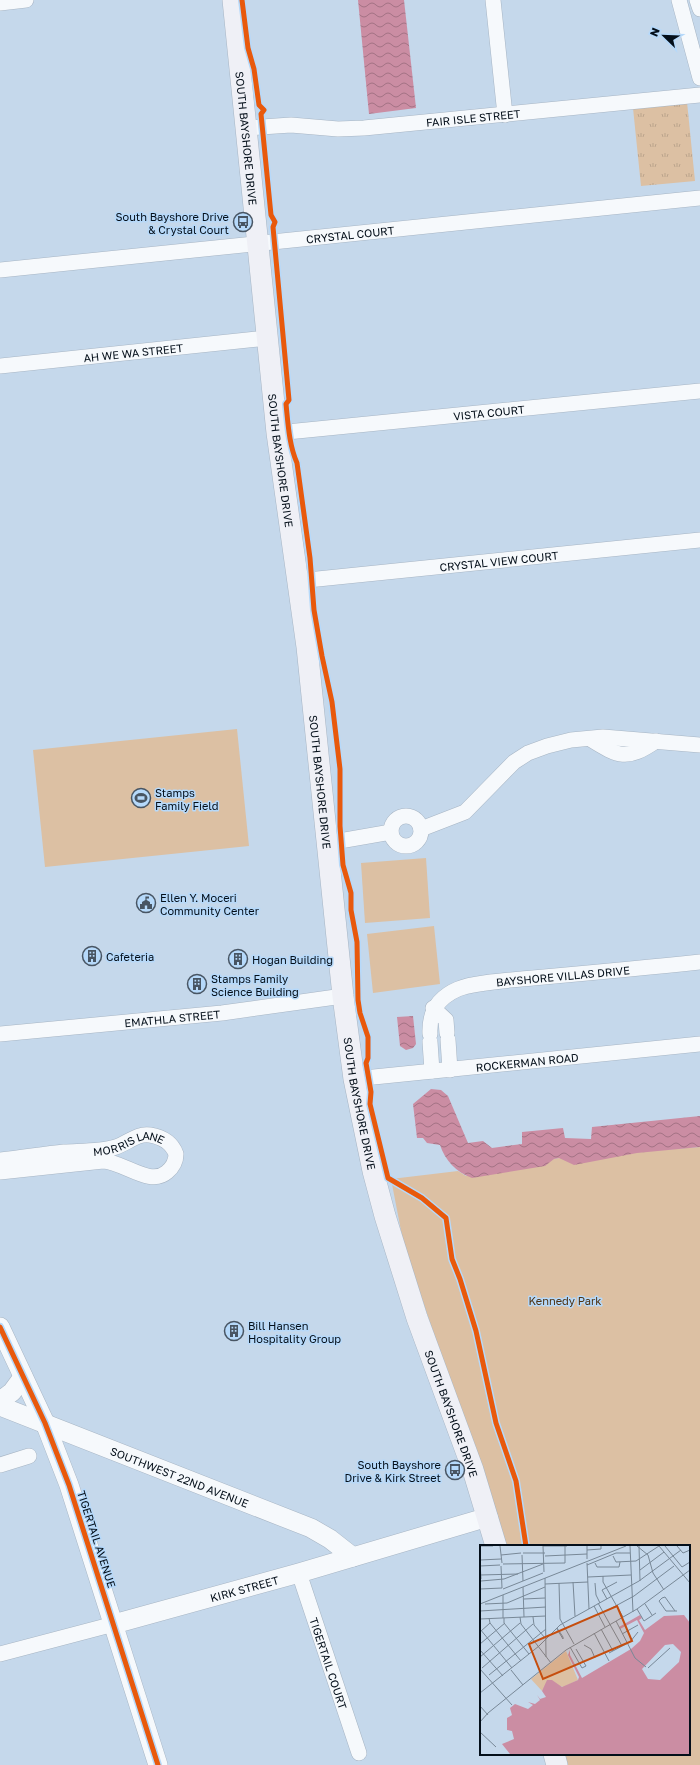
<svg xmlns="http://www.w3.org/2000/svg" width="700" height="1765" viewBox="0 0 700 1765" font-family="'Golos Text',sans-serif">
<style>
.grass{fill:url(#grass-tufts)}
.park{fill:#dcc0a3}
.water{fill:url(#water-waves)}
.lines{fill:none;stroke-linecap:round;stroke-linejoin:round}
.minor-casing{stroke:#a7b5c4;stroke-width:16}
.tertiary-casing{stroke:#a7b5c4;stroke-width:20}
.secondary-casing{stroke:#a7b5c4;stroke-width:22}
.minor{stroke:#f6f9fc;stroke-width:15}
.tertiary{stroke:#f6f9fc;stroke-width:19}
.secondary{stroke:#eff0f6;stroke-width:21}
.cycleway-casing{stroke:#b6d9fa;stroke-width:8}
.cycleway{stroke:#e8590c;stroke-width:5}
.labels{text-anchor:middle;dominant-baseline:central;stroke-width:3;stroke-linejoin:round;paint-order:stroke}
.street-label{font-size:11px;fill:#040f1a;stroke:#b6d9fa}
.poi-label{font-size:11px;fill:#040f1a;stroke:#b6d9fa;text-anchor:start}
.park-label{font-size:11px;fill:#4f3211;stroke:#b6d9fa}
.inset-road{fill:none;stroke:#788897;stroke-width:1}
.view{fill:#c64e0e;fill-opacity:0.15;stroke:#c64e0e;stroke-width:2}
.inset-edge{fill:none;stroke:#040f1a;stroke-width:2}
</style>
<defs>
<pattern id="grass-tufts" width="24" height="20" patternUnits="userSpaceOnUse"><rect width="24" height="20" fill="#dcc0a3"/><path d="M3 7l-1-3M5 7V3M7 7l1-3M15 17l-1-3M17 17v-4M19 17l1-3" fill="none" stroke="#bba48c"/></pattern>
<pattern id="water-waves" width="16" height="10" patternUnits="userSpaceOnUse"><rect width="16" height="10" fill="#cb8da3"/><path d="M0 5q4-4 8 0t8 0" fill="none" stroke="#a37284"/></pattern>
</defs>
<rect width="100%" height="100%" fill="#c5d8eb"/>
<!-- grass -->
<path class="grass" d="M687,102L695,181L641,186L633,108Z"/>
<!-- park -->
<g class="park">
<path d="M237,729L249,846L45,867L33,750Z"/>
<path d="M426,858L430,918L365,923L361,863Z"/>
<path d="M434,926L440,984L373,993L367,934Z"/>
<path d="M700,1147V1765H563L560,1754H689V1546H499L453,1390L404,1246L391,1179L458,1171L466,1176L559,1158Z"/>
</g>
<!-- water -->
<g class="water">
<path d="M358,0H404L416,108L369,114Z"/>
<path d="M413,1016L416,1044L413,1048L406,1050L400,1046L397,1017Z"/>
<path d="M431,1089L441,1090L448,1096L468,1143L483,1141L492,1148L522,1144V1132L563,1128L565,1138L591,1139L592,1127L700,1116V1147L637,1153L574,1165L559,1158L554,1159L545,1166L472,1178C456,1172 445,1160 440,1145L427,1143L423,1138H417L413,1104Z"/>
</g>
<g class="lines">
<defs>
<g id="minor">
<path d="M493,0L505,115"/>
<path d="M679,0L700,78"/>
<path d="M697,0L700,9"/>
<path d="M0,3L26,0"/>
<path id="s1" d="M246,128L291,125L338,129L364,128L700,95"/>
<path id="s2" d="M0,270L700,198"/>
<path id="s3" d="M0,366L267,338"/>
<path id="s4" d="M277,433L700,391"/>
<path id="s5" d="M298,581L700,540"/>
<path d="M590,739C619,757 627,761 656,741"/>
<circle cx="406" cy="831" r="15"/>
<path d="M421,829L465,812L514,762L528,753L547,746L571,740L603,737L700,745"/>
<path d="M328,843L391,832"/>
<path d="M433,1008L446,1020L447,1033"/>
<path id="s6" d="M0,1034L222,1013L343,996"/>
<path id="s7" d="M430,1034C429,1013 437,998 458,989C474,982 514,980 533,978C589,973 644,968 700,962"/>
<path d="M448,1040L450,1070"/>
<path d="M430,1042L432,1071"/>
<path id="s8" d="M354,1079L700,1044"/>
<path id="s9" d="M0,1160C21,1158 43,1154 64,1152C81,1151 100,1152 116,1147C128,1143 137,1133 150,1135C162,1137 172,1143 176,1154C176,1162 173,1167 167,1172C150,1187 124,1162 103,1161L0,1172"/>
<path d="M0,1465L29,1456"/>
<path id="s10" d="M299,1573L359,1753"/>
<path d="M0,1654L114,1624"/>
</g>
<g id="tertiary">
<path d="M0,1327L45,1423L69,1485L158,1765"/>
<path d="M0,1401L12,1392L23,1377"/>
<path id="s11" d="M0,1406L311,1528L330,1539L353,1557"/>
<path id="s12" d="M114,1624L299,1573L488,1517"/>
</g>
<g id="secondary">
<path id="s13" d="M233,0L277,433L307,647L343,996L354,1079L373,1171L385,1216L417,1318L473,1470L496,1546"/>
<path d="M554,1754L557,1765"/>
</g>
</defs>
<!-- minor casing -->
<use href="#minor" class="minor-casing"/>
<!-- tertiary casing -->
<use href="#tertiary" class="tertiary-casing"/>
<!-- secondary casing -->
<use href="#secondary" class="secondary-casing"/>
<!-- minor -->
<use href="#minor" class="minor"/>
<!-- tertiary -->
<use href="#tertiary" class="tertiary"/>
<!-- secondary -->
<use href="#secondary" class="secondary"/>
<defs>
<g id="cycleway">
<path d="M242,0L248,48L254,69L259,105L264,110L261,114L271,215L275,222L273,227L289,400L286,404C288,423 289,445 297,463L310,558L314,610L322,656L332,702L340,769V826L343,865L351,893V910L357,942L358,1000L360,1013L368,1037V1058L366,1063L371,1092L370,1104L388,1178L422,1198L446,1218L452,1259L460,1279L476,1331L496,1423L516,1481L526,1546"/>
<path d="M0,1327L45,1423L69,1485L158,1765"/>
</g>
</defs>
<!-- cycleway casing -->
<use href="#cycleway" class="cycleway-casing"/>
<!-- cycleway -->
<use href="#cycleway" class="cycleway"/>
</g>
<!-- icons -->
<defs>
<symbol id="bus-ring" viewBox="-11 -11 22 22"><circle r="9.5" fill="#b6d9fa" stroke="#485563" stroke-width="1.5"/><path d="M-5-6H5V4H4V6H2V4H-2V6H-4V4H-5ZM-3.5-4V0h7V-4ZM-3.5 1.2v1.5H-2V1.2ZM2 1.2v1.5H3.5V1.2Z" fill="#485563"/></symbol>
<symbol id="stadium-ring" viewBox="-11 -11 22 22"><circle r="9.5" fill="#b6d9fa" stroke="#485563" stroke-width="1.5"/><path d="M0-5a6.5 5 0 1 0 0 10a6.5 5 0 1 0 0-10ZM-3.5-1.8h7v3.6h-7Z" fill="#485563"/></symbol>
<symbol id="civic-ring" viewBox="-11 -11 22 22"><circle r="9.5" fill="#b6d9fa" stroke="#485563" stroke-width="1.5"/><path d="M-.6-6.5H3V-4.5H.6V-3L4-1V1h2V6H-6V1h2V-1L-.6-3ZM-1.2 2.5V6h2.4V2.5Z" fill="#485563"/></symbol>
<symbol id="building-ring" viewBox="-11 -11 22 22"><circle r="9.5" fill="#b6d9fa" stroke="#485563" stroke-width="1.5"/><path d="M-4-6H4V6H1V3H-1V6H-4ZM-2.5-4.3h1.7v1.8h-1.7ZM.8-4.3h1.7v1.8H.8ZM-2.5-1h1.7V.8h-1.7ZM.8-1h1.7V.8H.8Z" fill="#485563"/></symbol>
</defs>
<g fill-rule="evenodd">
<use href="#bus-ring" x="232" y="211" width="22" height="22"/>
<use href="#stadium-ring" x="130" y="787" width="22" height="22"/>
<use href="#civic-ring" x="135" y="892" width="22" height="22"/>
<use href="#building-ring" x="81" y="945" width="22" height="22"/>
<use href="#building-ring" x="227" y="948" width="22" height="22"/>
<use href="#building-ring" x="186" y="973" width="22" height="22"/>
<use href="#building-ring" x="223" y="1320" width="22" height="22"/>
<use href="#bus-ring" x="444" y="1459" width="22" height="22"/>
</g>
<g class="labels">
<!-- street labels -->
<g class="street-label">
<text stroke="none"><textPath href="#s1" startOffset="228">FAIR ISLE STREET</textPath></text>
<text stroke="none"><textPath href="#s13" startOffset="139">SOUTH BAYSHORE DRIVE</textPath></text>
<text stroke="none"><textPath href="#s2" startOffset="352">CRYSTAL COURT</textPath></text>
<text stroke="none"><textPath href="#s3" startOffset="134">AH WE WA STREET</textPath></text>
<text stroke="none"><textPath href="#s4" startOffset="213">VISTA COURT</textPath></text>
<text stroke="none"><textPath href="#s13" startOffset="463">SOUTH BAYSHORE DRIVE</textPath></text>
<text stroke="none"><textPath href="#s5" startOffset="202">CRYSTAL VIEW COURT</textPath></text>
<text stroke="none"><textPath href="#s13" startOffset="787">SOUTH BAYSHORE DRIVE</textPath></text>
<text stroke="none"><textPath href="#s7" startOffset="163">BAYSHORE VILLAS DRIVE</textPath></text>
<text stroke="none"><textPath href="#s6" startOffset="173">EMATHLA STREET</textPath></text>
<text stroke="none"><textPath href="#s8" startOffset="174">ROCKERMAN ROAD</textPath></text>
<text stroke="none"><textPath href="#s13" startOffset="1111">SOUTH BAYSHORE DRIVE</textPath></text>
<text stroke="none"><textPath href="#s9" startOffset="131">MORRIS LANE</textPath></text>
<text stroke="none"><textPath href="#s13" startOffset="1435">SOUTH BAYSHORE DRIVE</textPath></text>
<text stroke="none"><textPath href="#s11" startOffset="193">SOUTHWEST 22ND AVENUE</textPath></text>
<text transform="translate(97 1539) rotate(72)">TIGERTAIL AVENUE</text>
<text stroke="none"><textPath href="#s12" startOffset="135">KIRK STREET</textPath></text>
<text stroke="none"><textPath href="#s10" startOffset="95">TIGERTAIL COURT</textPath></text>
</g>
<!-- poi labels -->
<g class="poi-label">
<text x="229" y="216" text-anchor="end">South Bayshore Drive<tspan x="229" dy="13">&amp; Crystal Court</tspan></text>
<text x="155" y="792">Stamps<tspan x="155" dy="13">Family Field</tspan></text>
<text x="160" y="897">Ellen Y. Moceri<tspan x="160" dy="13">Community Center</tspan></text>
<text x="106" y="956">Cafeteria</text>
<text x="252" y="959">Hogan Building</text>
<text x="211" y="978">Stamps Family<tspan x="211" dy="13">Science Building</tspan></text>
<text x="248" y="1325">Bill Hansen<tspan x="248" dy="13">Hospitality Group</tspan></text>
<text x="441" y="1464" text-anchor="end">South Bayshore<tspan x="441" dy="13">Drive &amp; Kirk Street</tspan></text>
</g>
<!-- park labels -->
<g class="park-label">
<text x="565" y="1300">Kennedy Park</text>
</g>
</g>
<!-- overview -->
<g transform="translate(480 1545)">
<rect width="210" height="210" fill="#c5d8eb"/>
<path d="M86,106L98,135L84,142L66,139L62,146L51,134Z" fill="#dcc0a3"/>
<path d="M160,70L162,73L159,75L165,85L184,71L204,70L210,78V209H30L22,199L34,194L32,186L27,185V173L32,170L30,163L35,159L48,164L53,160L48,157L55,159L60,155L57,150L60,154L66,152L62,146L67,135H72L82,142L98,135L99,132L88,110L90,105V110L102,133L151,104L160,96L164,88L157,75L140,84L139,82ZM193,99L201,107L199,117L180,135L168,134L162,124L185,100Z" fill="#cb8da3" fill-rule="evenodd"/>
<path class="inset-road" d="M0,1H13M20,1L22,18M63,1H87M63,1L64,27M107,1V14M150,1L153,67M157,1L168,10L173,28L184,45M159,1L160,36M179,1L210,38M185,1L202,22L210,17M197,1L203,8L210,5M107,5L121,4V1M43,8H65M21,10L41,8M42,10L43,36M65,11L107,9M133,11L136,17L156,16L179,1M0,15L21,14M0,17L1,34M107,18L109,64M115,18L117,22H139L140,17M23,19L85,18V1M107,20L136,8H150M0,21L20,20M21,21L22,43M160,25L184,7M0,30L38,29M123,31V37L143,72M108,32L151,30M65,33L66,112M1,36L24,34L63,19M93,37L95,71M79,38L80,74L94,99M115,38L116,50L120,58M65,39L108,37M43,42L44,72M0,44L22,43M23,44L63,28M23,50V73M182,53L179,56L186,66H197M182,53L185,52L195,66M44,54L65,53M127,54L122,45L137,37M118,58L142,101M0,59L146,1M5,59L27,58L65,42M165,59L172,70M114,61L125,82M130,64L154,51L194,21M157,64L164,76L176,68M0,66L66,62M40,72L41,79L71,118M53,72L54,80L65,93M9,73L10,78L41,116M24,73V78L49,109M0,74L66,71M136,76L155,113L166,122M77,83L83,92V94L77,84M0,84L32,123M121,84L133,106M1,86L10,78M114,88L129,116M142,89L158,80M0,99L25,78M104,100L111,104L115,113M90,102L102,123M96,104L106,121L102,123M0,105L23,131M129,108L150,97L158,87M0,112L40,78M2,123L53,79M168,123L190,103M0,124L32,160M31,125L43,140M9,130L66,84M0,148L59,101L80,80L159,36L201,5M0,161L8,170M0,177L8,168L86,105L157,64L210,25M0,187L16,202"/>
<path class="view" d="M137,61L152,96L63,134L49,99Z"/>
<rect width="210" height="210" class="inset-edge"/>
</g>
<!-- north arrow -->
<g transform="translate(664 36) rotate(293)" stroke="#b6d9fa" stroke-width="3" paint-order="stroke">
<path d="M0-3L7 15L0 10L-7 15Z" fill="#040f1a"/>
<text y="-6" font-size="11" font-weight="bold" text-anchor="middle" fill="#040f1a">N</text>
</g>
</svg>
